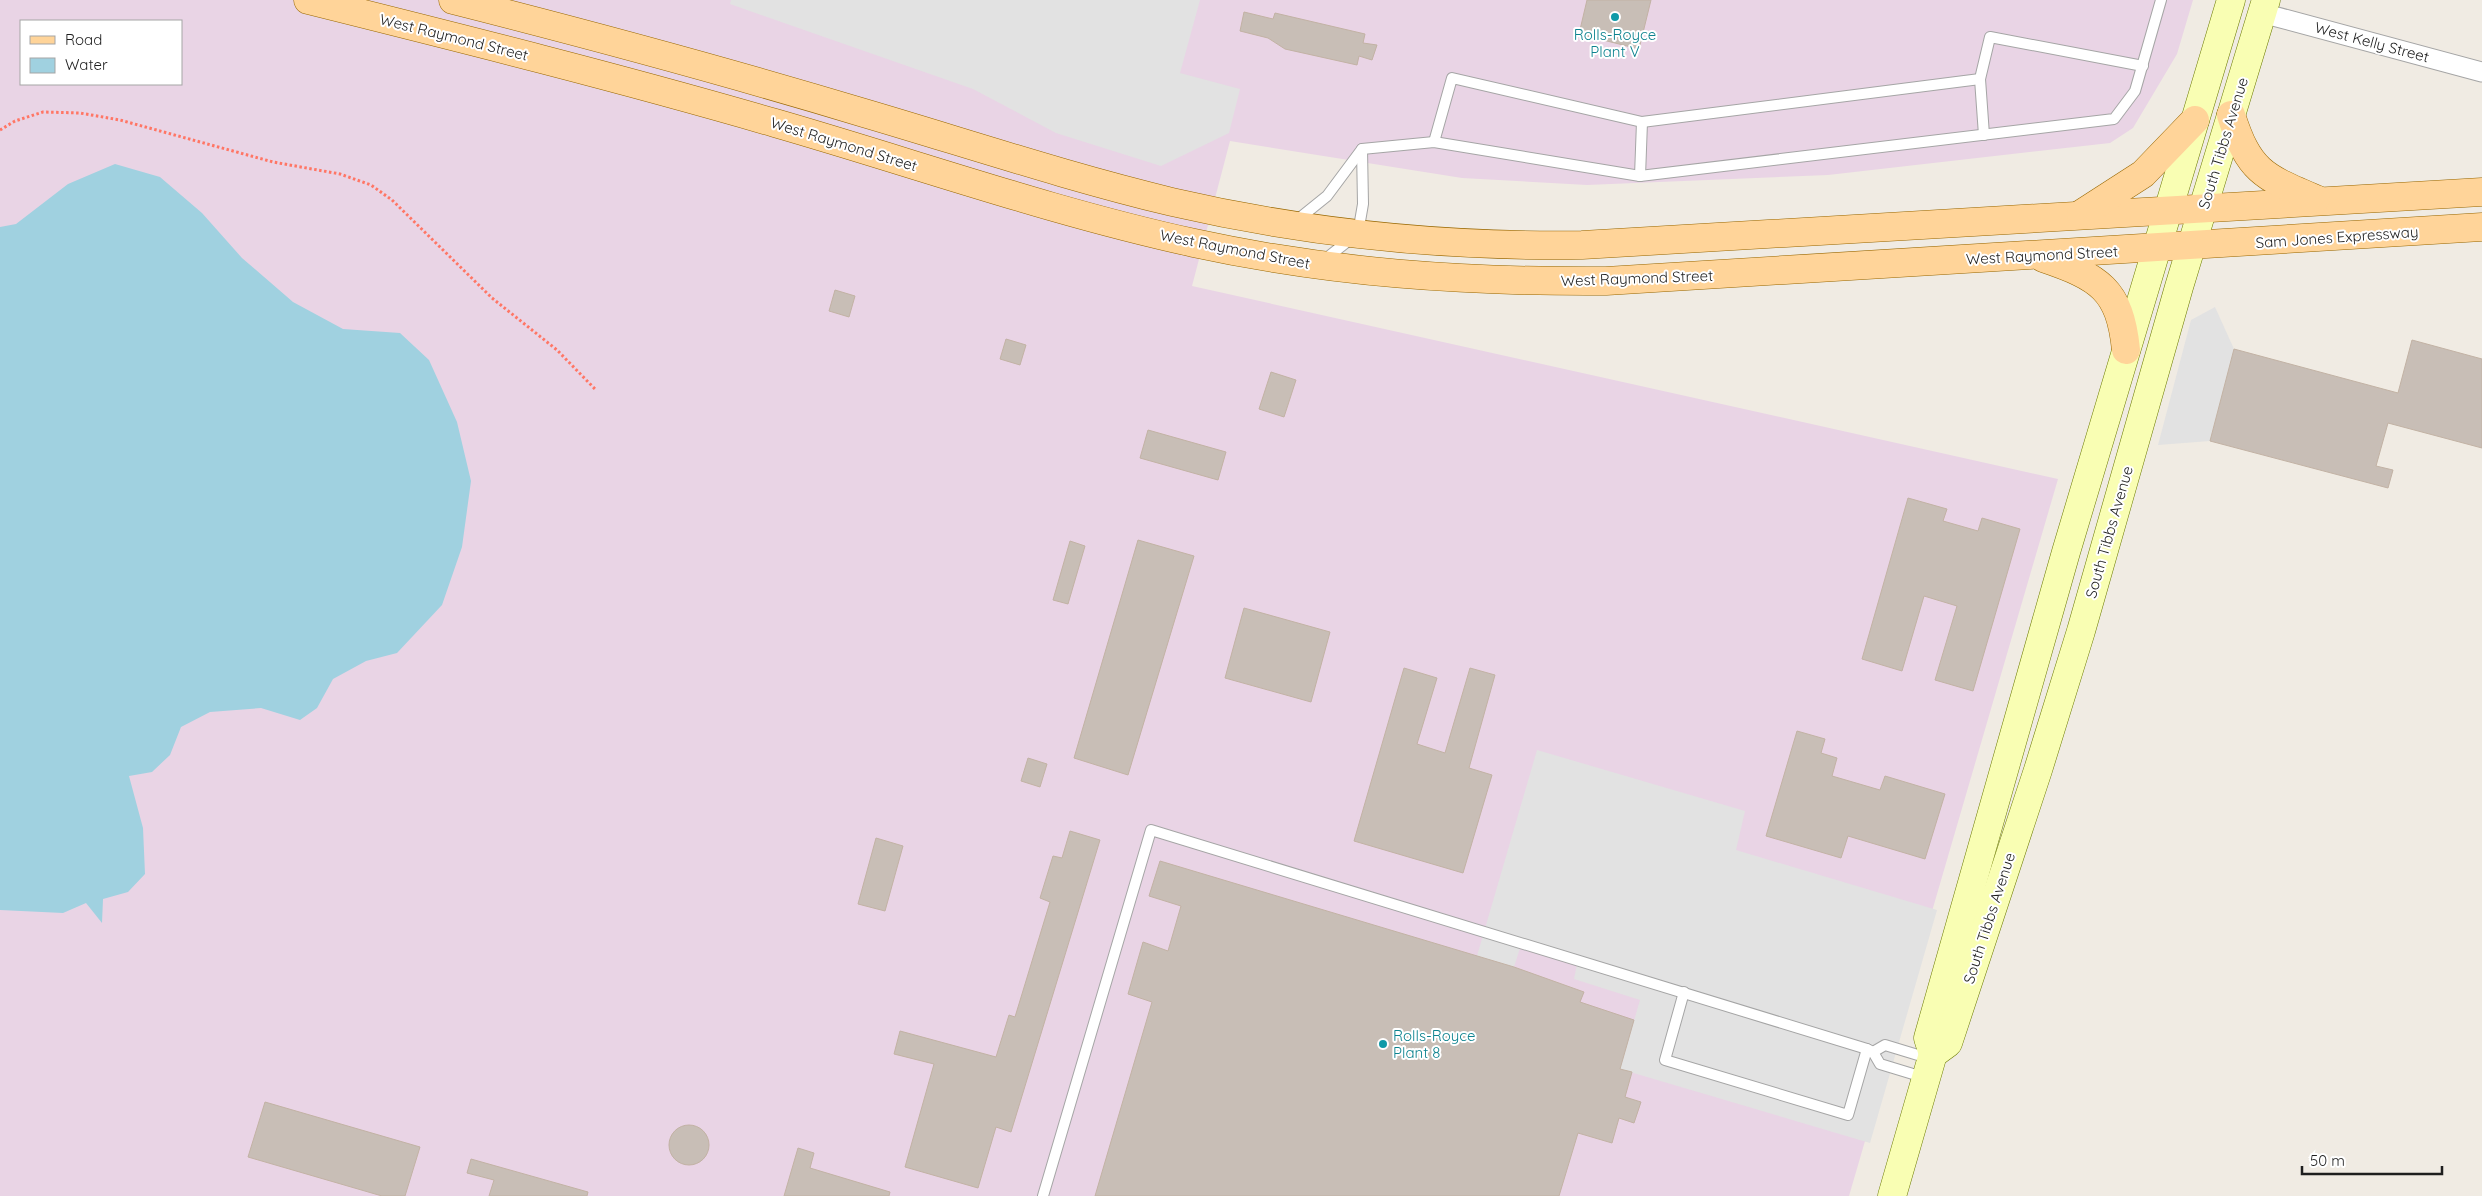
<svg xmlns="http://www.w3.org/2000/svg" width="2482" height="1196" viewBox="0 0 2482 1196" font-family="Quicksand,sans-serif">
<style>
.industrial{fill:#e9d4e5;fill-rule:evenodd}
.parking{fill:#e2e2e2}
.water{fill:#a0d1e0}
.building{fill:#c8beb6;stroke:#c2b2a4}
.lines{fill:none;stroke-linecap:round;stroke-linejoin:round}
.lane-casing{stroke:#a5a5a5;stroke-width:12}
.street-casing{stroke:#a5a5a5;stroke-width:21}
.secondary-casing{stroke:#6b7a00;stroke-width:29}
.primary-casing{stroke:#986700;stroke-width:29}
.path{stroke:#ff7665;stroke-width:3;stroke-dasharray:2.5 2.5;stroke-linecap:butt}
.lane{stroke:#fff;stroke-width:10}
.street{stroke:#fff;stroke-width:19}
.secondary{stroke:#f9feb3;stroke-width:28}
.primary{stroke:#ffd499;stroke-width:28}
.culture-dot{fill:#0f9aa8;stroke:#fff;stroke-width:2}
.labels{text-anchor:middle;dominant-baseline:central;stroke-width:4;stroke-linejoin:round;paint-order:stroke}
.culture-label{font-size:15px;fill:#0d838f;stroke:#fff}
.street-label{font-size:15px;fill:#1e1e1e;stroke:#fff}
</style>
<rect width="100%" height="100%" fill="#f0ebe3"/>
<!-- industrial -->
<path class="industrial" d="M0,0H2193L2177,54L2133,128L2110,143L1828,175L1587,185L1462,178L1230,141L1192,286L2058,479L1849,1196H0ZM21,21H181V84H21Z"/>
<!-- parking -->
<g class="parking">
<path d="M731,0H1200L1180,73L1240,89L1229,133L1161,166L1056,133L973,89L730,4Z"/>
<path d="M2215,307L2234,349L2210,441L2158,445L2191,320Z"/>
<path d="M1537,750L1745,811L1736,850L1937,910L1870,1143L1620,1069L1640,1000L1574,979L1577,964L1520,948L1514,967L1477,956Z"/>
</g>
<!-- water -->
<path class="water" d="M115,164L160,177L202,213L242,258L293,302L343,329L400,333L429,360L457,422L471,481L462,547L442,605L397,653L366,661L333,679L317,708L300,720L261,708L210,712L181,727L170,755L152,772L129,776L143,828L145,874L128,892L103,899L102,923L86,903L63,913L0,910V227L16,224L68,184Z"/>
<!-- building -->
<g class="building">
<path d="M1587,0H1651L1639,49L1579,34Z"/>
<path d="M1244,12L1273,19L1275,13L1365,34L1363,43L1377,45L1372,60L1359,56L1357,65L1285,49L1268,38L1240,31Z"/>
<path d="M835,290L855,296L849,317L829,311Z"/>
<path d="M1006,339L1026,345L1020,365L1000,359Z"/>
<path d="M2412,340L2482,359V448L2388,423L2376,466L2393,470L2388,488L2210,441L2234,349L2398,393Z"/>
<path d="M1271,372L1296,380L1284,417L1259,409Z"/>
<path d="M1148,430L1226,452L1218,480L1140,458Z"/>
<path d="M1908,498L1947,509L1943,521L1978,531L1982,518L2020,529L1973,691L1935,680L1957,606L1924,596L1902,671L1862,659Z"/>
<path d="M1138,540L1194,556L1128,775L1074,758Z"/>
<path d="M1070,541L1085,546L1068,604L1053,600Z"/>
<path d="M1244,608L1330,632L1311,702L1225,678Z"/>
<path d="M1404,668L1437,678L1417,744L1445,753L1470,668L1495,675L1469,768L1492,775L1463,873L1354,841Z"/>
<path d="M1797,731L1825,739L1821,753L1837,758L1832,776L1880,790L1885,776L1945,794L1925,859L1848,836L1841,858L1766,836Z"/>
<path d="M1028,758L1047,764L1040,787L1021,781Z"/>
<path d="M1070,831L1100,840L1011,1132L996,1127L978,1188L905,1167L934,1064L894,1054L900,1031L996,1057L1009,1015L1015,1017L1050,902L1040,898L1053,856L1062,858Z"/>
<path d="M876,838L903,846L885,911L858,904Z"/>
<path d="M1160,861L1514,967L1584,992L1580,1002L1634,1020L1620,1069L1632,1072L1625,1097L1641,1102L1634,1123L1619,1118L1612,1143L1578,1133L1559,1196H1095L1152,1002L1128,994L1143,942L1168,951L1181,906L1149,896Z"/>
<path d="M265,1102L420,1147L405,1196H382L248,1157Z"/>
<circle cx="689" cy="1145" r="20"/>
<path d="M798,1148L814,1153L810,1168L890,1192L889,1196H784Z"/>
<path d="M471,1159L588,1192L587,1196H489L494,1180L467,1173Z"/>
</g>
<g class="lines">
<defs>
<g id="lane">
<path d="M1984,135L1980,79L1990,37L2143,66"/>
<path d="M1434,142L1452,78L1642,122L1980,79"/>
<path d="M1640,176L1642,122"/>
<path d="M1296,221L1327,196L1362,149L1434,142L1640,176L2114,119L2135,91L2161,0"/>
<path d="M1323,261L1358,233L1363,204L1362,149"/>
<path d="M1684,992L1665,1060L1848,1115L1867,1049"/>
<path d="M1873,1052L1885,1045L1931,1059"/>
<path d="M1043,1196L1151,830L1867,1049L1873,1052L1880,1064L1926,1078"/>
</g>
<path id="street" d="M2262,13L2482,72"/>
<g id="secondary">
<path d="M1933,1054L1928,1038L2066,552L2231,0"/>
<path d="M1892,1196L1933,1054L1948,1043L2038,770L2081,631L2179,287L2266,0"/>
</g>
<g id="primary">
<path d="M308,0C464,39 620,78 775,123C914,163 1052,212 1194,243C1332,273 1465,282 1606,281L2482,227"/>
<path d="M453,0C591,35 728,72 864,113C966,143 1068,177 1172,202C1306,233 1444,247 1582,245L2482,192"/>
<path d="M2231,115C2249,172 2264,177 2316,199"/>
<path d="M2081,214L2143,174L2195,120"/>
<path d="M2043,258C2099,277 2120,289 2126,350"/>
</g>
</defs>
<!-- lane casing -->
<use href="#lane" class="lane-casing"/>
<!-- street casing -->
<use href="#street" class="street-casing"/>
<!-- secondary casing -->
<use href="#secondary" class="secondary-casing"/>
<!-- primary casing -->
<use href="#primary" class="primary-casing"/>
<!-- path -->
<path class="path" d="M0,130L15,121L43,112L80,113L120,120L273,162L340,174L371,185L392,200L492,298L557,350L595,389"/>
<!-- lane -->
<use href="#lane" class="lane"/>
<!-- street -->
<use href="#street" class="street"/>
<!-- secondary -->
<use href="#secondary" class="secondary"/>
<!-- primary -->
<use href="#primary" class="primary"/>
</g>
<!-- markers -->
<g class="culture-dot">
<circle cx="1615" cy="17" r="5"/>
<circle cx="1383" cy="1044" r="5"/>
</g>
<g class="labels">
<!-- culture labels -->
<g class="culture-label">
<text x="1615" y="34">Rolls-Royce<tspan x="1615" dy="17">Plant V</tspan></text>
<text x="1393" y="1035" text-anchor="start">Rolls-Royce<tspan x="1393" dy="17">Plant 8</tspan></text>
</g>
<!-- street labels -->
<g class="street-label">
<text transform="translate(454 37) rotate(14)">West Raymond Street</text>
<text transform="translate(2372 42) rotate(15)">West Kelly Street</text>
<text transform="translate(2223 143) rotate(-73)">South Tibbs Avenue</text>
<text transform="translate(844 144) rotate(17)">West Raymond Street</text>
<text transform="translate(2337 237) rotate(-4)">Sam Jones Expressway</text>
<text transform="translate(1235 249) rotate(11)">West Raymond Street</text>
<text transform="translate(2042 255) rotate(-3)">West Raymond Street</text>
<text transform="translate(1637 278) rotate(-2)">West Raymond Street</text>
<text transform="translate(2109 532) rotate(-74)">South Tibbs Avenue</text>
<text transform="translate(1989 918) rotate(-72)">South Tibbs Avenue</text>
</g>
</g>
<!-- legend -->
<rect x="20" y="20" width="162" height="65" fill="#ffffff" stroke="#a5a5a5"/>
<rect x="30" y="36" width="25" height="8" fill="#ffd499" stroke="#a5a5a5"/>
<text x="65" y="45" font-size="15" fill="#1e1e1e">Road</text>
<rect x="30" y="58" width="25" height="15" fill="#a0d1e0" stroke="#a5a5a5"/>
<text x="65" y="70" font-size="15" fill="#1e1e1e">Water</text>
<!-- scale -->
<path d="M2302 1166v8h140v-8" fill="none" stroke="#1e1e1e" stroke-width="2.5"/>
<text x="2310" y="1166" font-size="15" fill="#1e1e1e" stroke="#ffffff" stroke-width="4" paint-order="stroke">50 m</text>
</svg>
